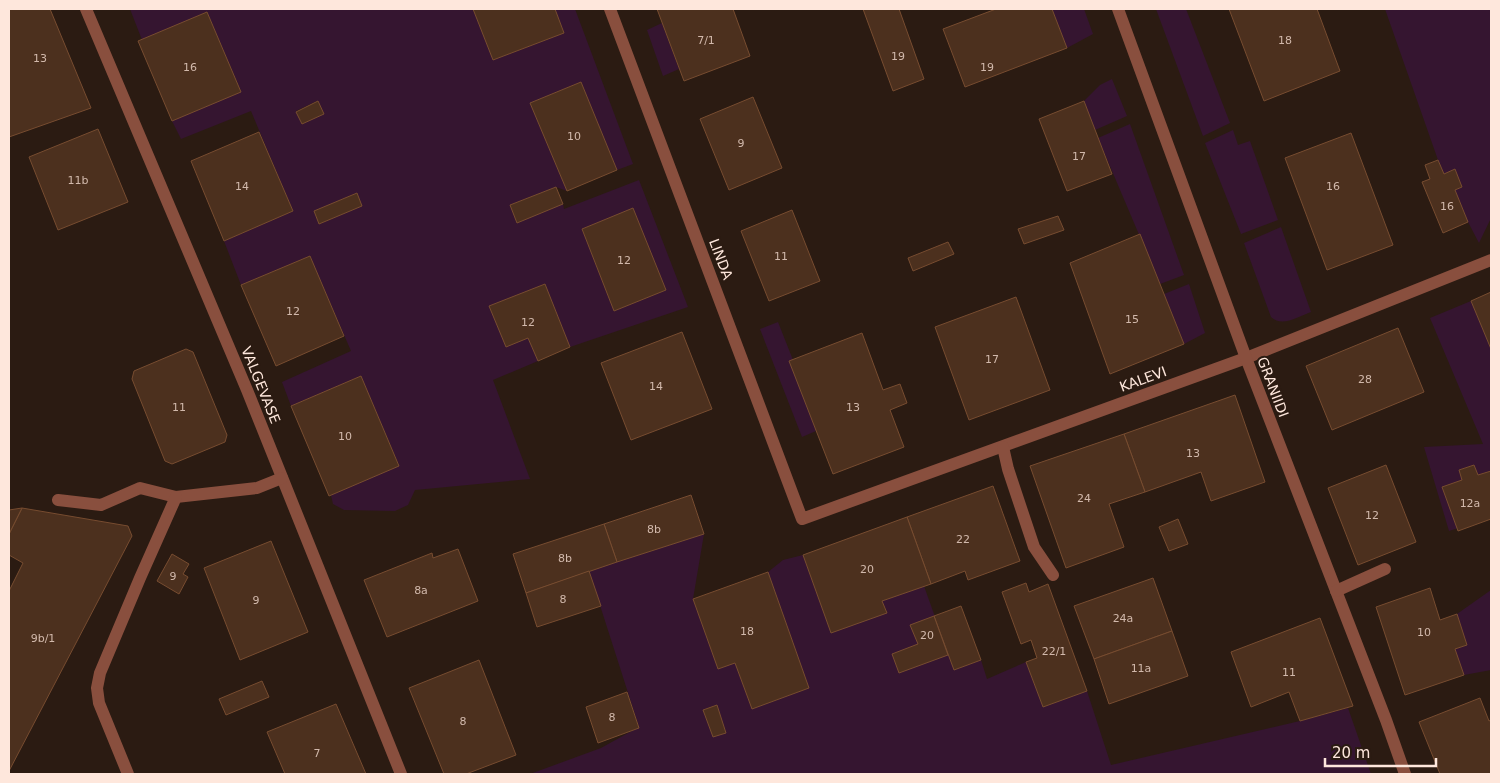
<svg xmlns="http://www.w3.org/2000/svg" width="1500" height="783" viewBox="0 0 1500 783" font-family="'DejaVu Sans',sans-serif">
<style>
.green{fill:#351530;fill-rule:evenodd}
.building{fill:#4c301e;stroke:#774c30}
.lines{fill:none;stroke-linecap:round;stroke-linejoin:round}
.minor{stroke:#894f3e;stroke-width:12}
.labels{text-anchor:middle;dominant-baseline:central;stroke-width:4;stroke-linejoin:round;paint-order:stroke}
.number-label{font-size:11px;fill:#d2b9ac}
.street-label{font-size:14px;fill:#fee7dc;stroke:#2b1b12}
</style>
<rect width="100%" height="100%" fill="#2b1b12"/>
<!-- green -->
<g class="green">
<path d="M130,9H473L493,60L564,33L555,9H575L633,164L617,170L581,82L530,103L567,191L556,187L510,205L517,222L563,204L564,209L639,180L688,307L570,347L545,284L490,307L506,346L528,338L538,361L493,380L530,479L415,490L408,505L395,511L344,510L333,504L331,495L399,465L361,376L291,406L282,382L351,351L310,256L241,285L224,241L293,211L251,111L181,139L172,121L241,91L207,12L142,40ZM317,101L323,113L302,124L296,111ZM357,193L362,206L319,224L314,211ZM633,209L666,290L614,311L582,229Z"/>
<path d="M1052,9H1084L1093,34L1067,48Z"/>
<path d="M1156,9H1186L1230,123L1203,136Z"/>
<path d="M1385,9H1491V218L1479,243L1468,222L1455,190L1462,187L1455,170L1444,174L1438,160Z"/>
<path d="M662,23L679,69L663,76L647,30Z"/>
<path d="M1112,79L1127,116L1095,130L1084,101L1100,85Z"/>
<path d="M1130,124L1184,275L1160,284L1098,138Z"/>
<path d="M1233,130L1238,145L1250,141L1278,220L1241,234L1205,143Z"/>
<path d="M1281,227L1311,312C1299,316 1282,328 1271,317L1244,243Z"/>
<path d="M1189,284L1205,333L1184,344L1164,294Z"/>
<path d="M1471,301L1491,349V471L1478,475L1474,465L1459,470L1462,480L1442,487L1458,528L1449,531L1424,447L1483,444L1430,318Z"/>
<path d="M778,322L793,360L816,431L802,437L760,329Z"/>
<path d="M704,534L693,599L718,669L735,663L752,709L809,688L768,572L783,560L803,555L831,633L887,612L882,601L924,586L954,670L981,660L987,679L1026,662L1043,707L1087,691L1111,765L1300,721L1348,708L1371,774H530L601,748L639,727L589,571ZM716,705L726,732L713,737L703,710Z"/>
<path d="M1491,590V670L1464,675L1455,649L1467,645L1457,614Z"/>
</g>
<!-- building -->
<g class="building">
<path d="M9,9H50L91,108L9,137Z"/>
<path d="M473,9H555L564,33L493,60Z"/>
<path d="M657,9H733L750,56L684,81Z"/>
<path d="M863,9H899L924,79L893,91Z"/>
<path d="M996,9H1052L1067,48L965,87L943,29Z"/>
<path d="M1229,9H1317L1340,71L1264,101Z"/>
<path d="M207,12L241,92L172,121L138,41Z"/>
<path d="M581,82L617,170L567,191L530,103Z"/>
<path d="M753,97L782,168L729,190L700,119Z"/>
<path d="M318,101L324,114L302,124L296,112Z"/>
<path d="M1084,101L1112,174L1067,191L1039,119Z"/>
<path d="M98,129L128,202L58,230L29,157Z"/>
<path d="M259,132L293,211L224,241L191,161Z"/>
<path d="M1351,133L1393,245L1327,270L1285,158Z"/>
<path d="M1438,160L1444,174L1455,169L1462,187L1455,190L1468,222L1443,233L1422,182L1430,179L1425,165Z"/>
<path d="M556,187L563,204L517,223L510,205Z"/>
<path d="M357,193L362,206L319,224L314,211Z"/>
<path d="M633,208L666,290L614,311L582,229Z"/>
<path d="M792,210L820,281L769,301L741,231Z"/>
<path d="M1058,216L1064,230L1024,244L1018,229Z"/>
<path d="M1140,234L1184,344L1110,374L1070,263Z"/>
<path d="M948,242L954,254L913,271L908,258Z"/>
<path d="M310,256L344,336L276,366L241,285Z"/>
<path d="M545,284L570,347L538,361L528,338L506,347L489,306Z"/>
<path d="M1491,292V349L1471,301Z"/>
<path d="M1016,297L1050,390L969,420L935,327Z"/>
<path d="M1398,328L1424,392L1332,430L1306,366Z"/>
<path d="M682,332L712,409L631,440L601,363Z"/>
<path d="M862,333L883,390L900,384L907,403L890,410L904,447L833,474L789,361Z"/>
<path d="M186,349L193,352L227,435L225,442L172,464L165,461L132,379L134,371Z"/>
<path d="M361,376L399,466L329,496L291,406Z"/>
<path d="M1235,395L1265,482L1211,501L1201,472L1145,492L1124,434Z"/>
<path d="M1124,434L1145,492L1109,504L1124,547L1066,568L1030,466Z"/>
<path d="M1386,465L1416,542L1358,565L1328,488Z"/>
<path d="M1474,465L1478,475L1491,471V519L1458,531L1442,487L1462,480L1459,470Z"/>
<path d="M993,486L1020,561L968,580L965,571L931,584L907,517Z"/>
<path d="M691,495L704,534L617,562L604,524Z"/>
<path d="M22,508L128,526L132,536L9,771V591L23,563L9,555V534Z"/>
<path d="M22,508L9,534V510Z"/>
<path d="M907,517L931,584L882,601L887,613L831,633L803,555Z"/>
<path d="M1178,519L1188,544L1169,551L1159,527Z"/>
<path d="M604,524L617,562L526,593L513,554Z"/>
<path d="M271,541L308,632L240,660L204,568Z"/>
<path d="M458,549L478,601L387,637L364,580L432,553L433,558Z"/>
<path d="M172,554L189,564L183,574L188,577L179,594L157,581Z"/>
<path d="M589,571L601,606L537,627L526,593Z"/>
<path d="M768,572L809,688L752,709L735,663L718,669L693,599Z"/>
<path d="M1153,578L1172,631L1094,659L1074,606Z"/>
<path d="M1026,583L1029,592L1048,584L1087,691L1043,707L1026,662L1037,658L1031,640L1021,644L1002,592Z"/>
<path d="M1430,588L1440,620L1457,614L1467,645L1455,649L1464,675L1405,695L1376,607Z"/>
<path d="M961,606L981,660L954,670L934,616Z"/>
<path d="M934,616L948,655L899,673L892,654L918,644L910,625Z"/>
<path d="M1320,618L1353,706L1300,721L1289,692L1251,707L1231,652Z"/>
<path d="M1172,631L1188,676L1109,704L1094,659Z"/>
<path d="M479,660L516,755L466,774H444L409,688Z"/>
<path d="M262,681L269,697L226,715L219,699Z"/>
<path d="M627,692L639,728L598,743L586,707Z"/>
<path d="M1480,698L1489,721L1491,720V774H1440L1419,722Z"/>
<path d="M336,704L366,774H285L267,732Z"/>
<path d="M717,705L726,733L713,737L703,710Z"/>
</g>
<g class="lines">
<!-- minor -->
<g class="minor">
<path d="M86,9L247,390L401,774"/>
<path d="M610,9L802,519L1246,358L1491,260"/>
<path d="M1118,9L1246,358L1386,720L1405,774"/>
<path d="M1003,447L1008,469L1034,547L1053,575"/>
<path d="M58,500L101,505L140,488L176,497L257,488L282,478"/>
<path d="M1336,591L1385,569"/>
<path d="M128,774L99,703L97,688L100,673L140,578L176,497"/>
</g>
</g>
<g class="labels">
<!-- number labels -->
<g class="number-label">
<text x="706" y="40">7/1</text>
<text x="1285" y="40">18</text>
<text x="898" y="56">19</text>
<text x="40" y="58">13</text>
<text x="190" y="67">16</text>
<text x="987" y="67">19</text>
<text x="574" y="136">10</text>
<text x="741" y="143">9</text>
<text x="1079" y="156">17</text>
<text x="78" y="180">11b</text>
<text x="242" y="186">14</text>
<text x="1333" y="186">16</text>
<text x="1447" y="206">16</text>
<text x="781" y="256">11</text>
<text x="624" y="260">12</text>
<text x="293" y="311">12</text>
<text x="1132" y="319">15</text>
<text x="528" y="322">12</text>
<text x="992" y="359">17</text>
<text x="1365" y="379">28</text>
<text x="656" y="386">14</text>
<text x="179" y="407">11</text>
<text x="853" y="407">13</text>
<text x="345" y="436">10</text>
<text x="1193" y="453">13</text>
<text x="1084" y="498">24</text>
<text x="1470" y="503">12a</text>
<text x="1372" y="515">12</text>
<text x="654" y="529">8b</text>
<text x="963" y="539">22</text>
<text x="565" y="558">8b</text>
<text x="867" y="569">20</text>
<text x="173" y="576">9</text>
<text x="421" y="590">8a</text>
<text x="563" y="599">8</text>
<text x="256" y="600">9</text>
<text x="1123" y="618">24a</text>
<text x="747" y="631">18</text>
<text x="1424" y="632">10</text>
<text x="927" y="635">20</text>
<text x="43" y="638">9b/1</text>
<text x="1054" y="651">22/1</text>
<text x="1141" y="668">11a</text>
<text x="1289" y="672">11</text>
<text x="612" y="717">8</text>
<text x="463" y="721">8</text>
<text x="317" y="753">7</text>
</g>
<!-- street labels -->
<g class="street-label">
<text transform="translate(721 259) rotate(69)">LINDA</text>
<text transform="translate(1143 379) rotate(-20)">KALEVI</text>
<text transform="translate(261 385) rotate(68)">VALGEVASE</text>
<text transform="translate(1273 387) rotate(69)">GRANIIDI</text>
</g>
</g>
<!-- border -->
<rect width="1500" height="783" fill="none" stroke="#fee7dc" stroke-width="20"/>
<!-- scale -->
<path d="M1325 758v8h111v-8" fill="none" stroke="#fee7dc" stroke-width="2.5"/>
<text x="1332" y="758" font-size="15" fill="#fee7dc" stroke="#2b1b12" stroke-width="4" paint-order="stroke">20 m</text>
</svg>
